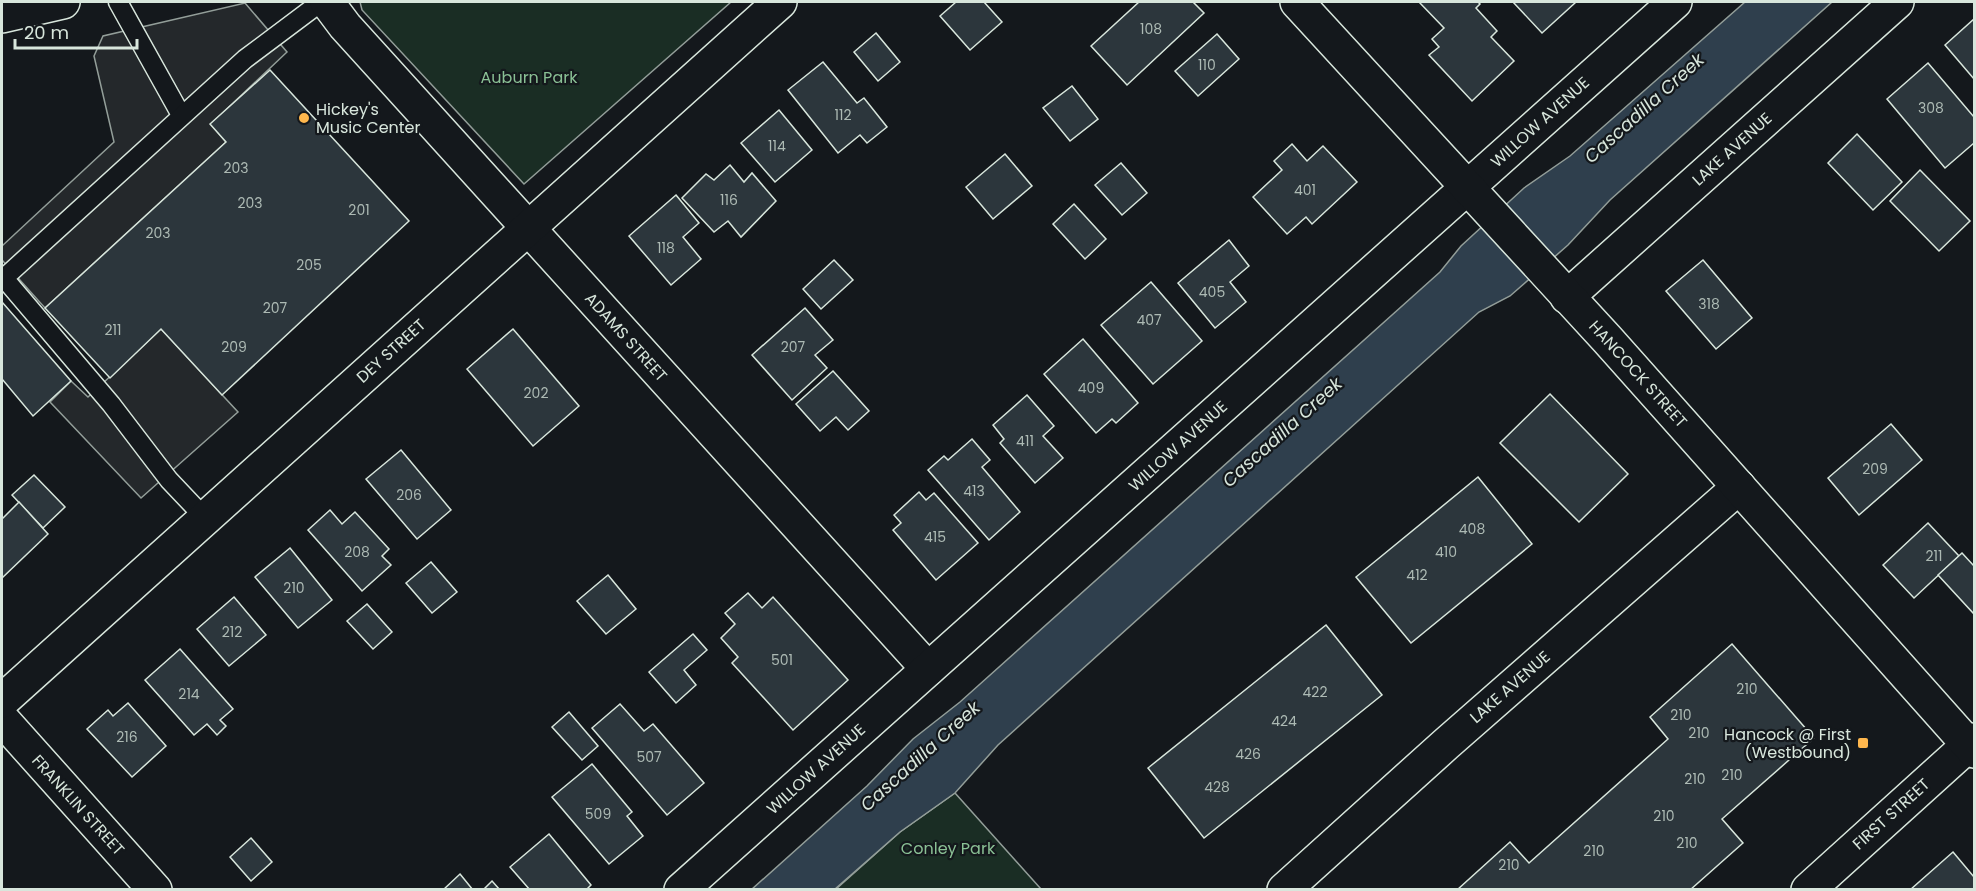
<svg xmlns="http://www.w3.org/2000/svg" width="1976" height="891" viewBox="0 0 1976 891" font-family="Poppins,sans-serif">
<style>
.green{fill:#1a2d24;stroke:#939e99;stroke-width:1.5}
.parking{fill:#24282b;stroke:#939e99;stroke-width:1.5}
.water{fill:#2f3f4d;stroke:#939e99;stroke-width:1.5}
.building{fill:#2c363c;stroke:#d8e6dc;stroke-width:1.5}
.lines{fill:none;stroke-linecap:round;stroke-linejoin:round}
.lane-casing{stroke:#d8e6dc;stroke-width:21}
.street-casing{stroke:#d8e6dc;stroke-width:36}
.secondary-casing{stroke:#d8e6dc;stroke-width:36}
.lane{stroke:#14181c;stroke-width:18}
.street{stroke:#14181c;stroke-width:33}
.secondary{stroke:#14181c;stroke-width:33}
.poi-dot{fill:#ffb74d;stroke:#14181c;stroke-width:2}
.labels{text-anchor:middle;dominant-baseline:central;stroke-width:4.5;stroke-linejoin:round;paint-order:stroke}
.number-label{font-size:14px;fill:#adbab4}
.park-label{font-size:16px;fill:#8ac095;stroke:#14181c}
.poi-label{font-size:16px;fill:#d8e6dc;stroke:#14181c;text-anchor:start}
.street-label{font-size:16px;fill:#d8e6dc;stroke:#14181c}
.water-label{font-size:18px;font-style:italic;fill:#d8e6dc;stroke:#14181c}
</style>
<rect width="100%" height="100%" fill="#14181c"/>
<!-- green -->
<g class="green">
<path d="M360,2H731L524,184L362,10Z"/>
<path d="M955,793L1041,889L835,890L900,832Z"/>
</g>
<!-- parking -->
<g class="parking">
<path d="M245,3L287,52L211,124L226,142L45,308L2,260V246L114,142L94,56L103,36Z"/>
<path d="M161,329L238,412L141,498L50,402L71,381L88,397Z"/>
</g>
<!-- water -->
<path class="water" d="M1745,2H1832L1610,200L1568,245L1510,296L1479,312L998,745L955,793L900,832L835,889L751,890L867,786L913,739L960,702L1440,272L1461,246L1524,188L1570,156Z"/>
<!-- building -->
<g class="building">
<path d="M956,2H984L1002,22L970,50L940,16Z"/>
<path d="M1139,2H1193L1204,13L1127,85L1091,46Z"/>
<path d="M1419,2H1478L1480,4L1476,8L1497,31L1491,37L1514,61L1472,101L1429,55L1439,47L1432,39L1444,28Z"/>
<path d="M1513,2H1576L1542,33Z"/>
<path d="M1974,19V79L1945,45Z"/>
<path d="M876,33L900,62L878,81L854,52Z"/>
<path d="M1217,34L1239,59L1198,96L1175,71Z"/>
<path d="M823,62L857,103L864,98L887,127L867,143L860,135L838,153L788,90Z"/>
<path d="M1928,63L1974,117V143L1945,168L1887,99Z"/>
<path d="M270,70L409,221L222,395L161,329L110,378L45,308L226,142L210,124Z"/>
<path d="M1072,86L1098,119L1070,141L1043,108Z"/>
<path d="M779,110L812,150L775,182L741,143Z"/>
<path d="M1857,134L1902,182L1873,210L1828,163Z"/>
<path d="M1292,144L1307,161L1323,146L1357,182L1312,224L1306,217L1287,234L1253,197L1282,170L1274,161Z"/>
<path d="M1005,154L1032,186L993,219L966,187Z"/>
<path d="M1121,163L1147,193L1122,215L1095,185Z"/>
<path d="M730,165L744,182L752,173L776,201L741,237L728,221L714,232L682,198L706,174L714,180Z"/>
<path d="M1920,170L1970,221L1939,251L1890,201Z"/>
<path d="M676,195L699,223L683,237L701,259L671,285L629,236Z"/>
<path d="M1074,204L1106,239L1085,259L1053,224Z"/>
<path d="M1229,240L1249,266L1230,282L1246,302L1215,328L1178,283Z"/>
<path d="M834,260L853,280L821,309L803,289Z"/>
<path d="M1703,260L1752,318L1716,349L1666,291Z"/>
<path d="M1151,282L1202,341L1153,384L1101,325Z"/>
<path d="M2,302L71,381L33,416L2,379Z"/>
<path d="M805,308L833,340L815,355L827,368L792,400L752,355Z"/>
<path d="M513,329L579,406L533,446L467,369Z"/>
<path d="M1083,339L1138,403L1116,423L1112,419L1096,433L1044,374Z"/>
<path d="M833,371L869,411L848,430L836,417L820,431L796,404Z"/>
<path d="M1550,394L1628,474L1579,522L1500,443Z"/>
<path d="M1027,395L1054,426L1043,436L1063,458L1035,483L1000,443L1004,439L993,425Z"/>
<path d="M1891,424L1922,460L1859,515L1828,478Z"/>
<path d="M972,439L990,460L982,467L1020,512L989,540L928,470L944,456L948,460Z"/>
<path d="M401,450L451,510L417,539L366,479Z"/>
<path d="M34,475L65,507L43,528L12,495Z"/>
<path d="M1478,477L1532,544L1411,643L1356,577Z"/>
<path d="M919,492L926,500L934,493L978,543L936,580L893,530L901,523L894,515Z"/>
<path d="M19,502L48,534L2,578V519Z"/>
<path d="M330,510L342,524L355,512L389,549L382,556L391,565L362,591L308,530Z"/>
<path d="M1928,523L1959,556L1914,598L1883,565Z"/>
<path d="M290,548L332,600L298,628L255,577Z"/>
<path d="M1962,553L1974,566V614L1938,575Z"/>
<path d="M431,562L457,592L432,613L406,583Z"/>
<path d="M608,575L636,609L606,634L577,601Z"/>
<path d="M748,593L762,608L773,597L848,680L793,730L732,663L738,657L721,638L735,624L725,613Z"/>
<path d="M234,597L266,635L229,666L197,629Z"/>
<path d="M367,604L392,632L373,649L347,621Z"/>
<path d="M1326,625L1382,695L1204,838L1148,768Z"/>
<path d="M693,634L707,650L684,670L696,685L676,703L649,672Z"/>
<path d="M1732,644L1814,738L1722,819L1743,843L1690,890H1457L1510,842L1529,863L1668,739L1650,717Z"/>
<path d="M180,649L233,709L220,720L226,726L217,735L207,724L194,735L145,680Z"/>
<path d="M128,703L166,746L132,777L87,729L108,710L113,716Z"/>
<path d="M620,704L644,731L653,724L704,783L667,815L592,728Z"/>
<path d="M569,712L598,746L582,760L552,727Z"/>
<path d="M592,764L632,812L627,816L643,836L609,864L552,797Z"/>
<path d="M549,834L591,885L586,890H530L510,867Z"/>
<path d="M251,838L272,862L251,881L230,857Z"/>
<path d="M1953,852L1974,877V890H1910Z"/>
<path d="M460,874L473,890H443Z"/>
<path d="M492,881L500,890H483Z"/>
</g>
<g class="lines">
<defs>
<g id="lane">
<path d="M118,2L181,115"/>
<path d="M205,518L169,480L111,404L4,278L245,59L321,2"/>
</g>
<g id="street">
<path d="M327,2L345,26L928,669"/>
<path d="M2,16L63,2"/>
<path d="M1567,297L1897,2"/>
<path d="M2,719L155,890"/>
<path d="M681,890L1675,2"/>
<path d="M1284,890L1446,744L1739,487"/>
<path d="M1808,890L1974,740"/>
</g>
<g id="secondary">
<path d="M1297,2L1607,339L1974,751"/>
<path d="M2,701L780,2"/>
</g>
</defs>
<!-- lane casing -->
<use href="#lane" class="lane-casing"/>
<!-- street casing -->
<use href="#street" class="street-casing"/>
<!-- secondary casing -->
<use href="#secondary" class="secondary-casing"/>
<!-- lane -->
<use href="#lane" class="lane"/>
<!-- street -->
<use href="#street" class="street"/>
<!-- secondary -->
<use href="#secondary" class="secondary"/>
</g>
<!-- markers -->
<g class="poi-dot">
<circle cx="304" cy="118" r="6"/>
<rect x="1857" y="737" width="12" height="12" rx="3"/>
</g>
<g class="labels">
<!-- number labels -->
<g class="number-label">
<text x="1151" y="29">108</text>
<text x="1207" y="65">110</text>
<text x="1931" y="108">308</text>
<text x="843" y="115">112</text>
<text x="777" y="146">114</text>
<text x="236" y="168">203</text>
<text x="1305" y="190">401</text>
<text x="729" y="200">116</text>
<text x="250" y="203">203</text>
<text x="359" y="210">201</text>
<text x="158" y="233">203</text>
<text x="666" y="248">118</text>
<text x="309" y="265">205</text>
<text x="1212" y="292">405</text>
<text x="1709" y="304">318</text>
<text x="275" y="308">207</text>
<text x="1149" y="320">407</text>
<text x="113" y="330">211</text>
<text x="234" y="347">209</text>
<text x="793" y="347">207</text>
<text x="1091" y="388">409</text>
<text x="536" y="393">202</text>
<text x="1025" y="441">411</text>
<text x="1875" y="469">209</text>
<text x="974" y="491">413</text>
<text x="409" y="495">206</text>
<text x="1472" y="529">408</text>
<text x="935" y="537">415</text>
<text x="357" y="552">208</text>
<text x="1446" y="552">410</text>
<text x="1934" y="556">211</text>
<text x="1417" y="575">412</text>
<text x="294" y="588">210</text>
<text x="232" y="632">212</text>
<text x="782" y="660">501</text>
<text x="1747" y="689">210</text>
<text x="1315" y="692">422</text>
<text x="189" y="694">214</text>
<text x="1681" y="715">210</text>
<text x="1284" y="721">424</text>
<text x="1699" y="733">210</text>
<text x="127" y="737">216</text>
<text x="1248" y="754">426</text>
<text x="649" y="757">507</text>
<text x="1732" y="775">210</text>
<text x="1695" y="779">210</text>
<text x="1217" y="787">428</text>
<text x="598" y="814">509</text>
<text x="1664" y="816">210</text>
<text x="1687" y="843">210</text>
<text x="1594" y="851">210</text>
<text x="1509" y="865">210</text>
</g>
<!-- park labels -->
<g class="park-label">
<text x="529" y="77">Auburn Park</text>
<text x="948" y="848">Conley Park</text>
</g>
<!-- poi labels -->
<g class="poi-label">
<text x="316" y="109">Hickey's<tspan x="316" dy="18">Music Center</tspan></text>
<text x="1851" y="734" text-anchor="end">Hancock @ First<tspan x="1851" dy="18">(Westbound)</tspan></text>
</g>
<!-- street labels -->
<g class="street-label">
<text transform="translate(1540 122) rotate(-42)">WILLOW AVENUE</text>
<text transform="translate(1732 149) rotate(-42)">LAKE AVENUE</text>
<text transform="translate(626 337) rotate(48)">ADAMS STREET</text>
<text transform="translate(391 351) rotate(-42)">DEY STREET</text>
<text transform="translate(1638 374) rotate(48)">HANCOCK STREET</text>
<text transform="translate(1178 446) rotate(-42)">WILLOW AVENUE</text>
<text transform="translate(1510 687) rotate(-41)">LAKE AVENUE</text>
<text transform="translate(816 769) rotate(-42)">WILLOW AVENUE</text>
<text transform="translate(78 805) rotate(48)">FRANKLIN STREET</text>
<text transform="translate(1891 814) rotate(-42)">FIRST STREET</text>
</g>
<!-- water labels -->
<g class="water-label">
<text transform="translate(1644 108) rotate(-42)">Cascadilla Creek</text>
<text transform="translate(1282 432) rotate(-42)">Cascadilla Creek</text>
<text transform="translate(920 756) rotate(-42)">Cascadilla Creek</text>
</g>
</g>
<!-- border -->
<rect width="1976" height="891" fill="none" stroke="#d8e6dc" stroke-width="6"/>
<!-- scale -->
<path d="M15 39v9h122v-9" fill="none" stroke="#d8e6dc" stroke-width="3"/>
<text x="24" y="39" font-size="18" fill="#d8e6dc" stroke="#14181c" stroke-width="4.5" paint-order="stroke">20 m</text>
</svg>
